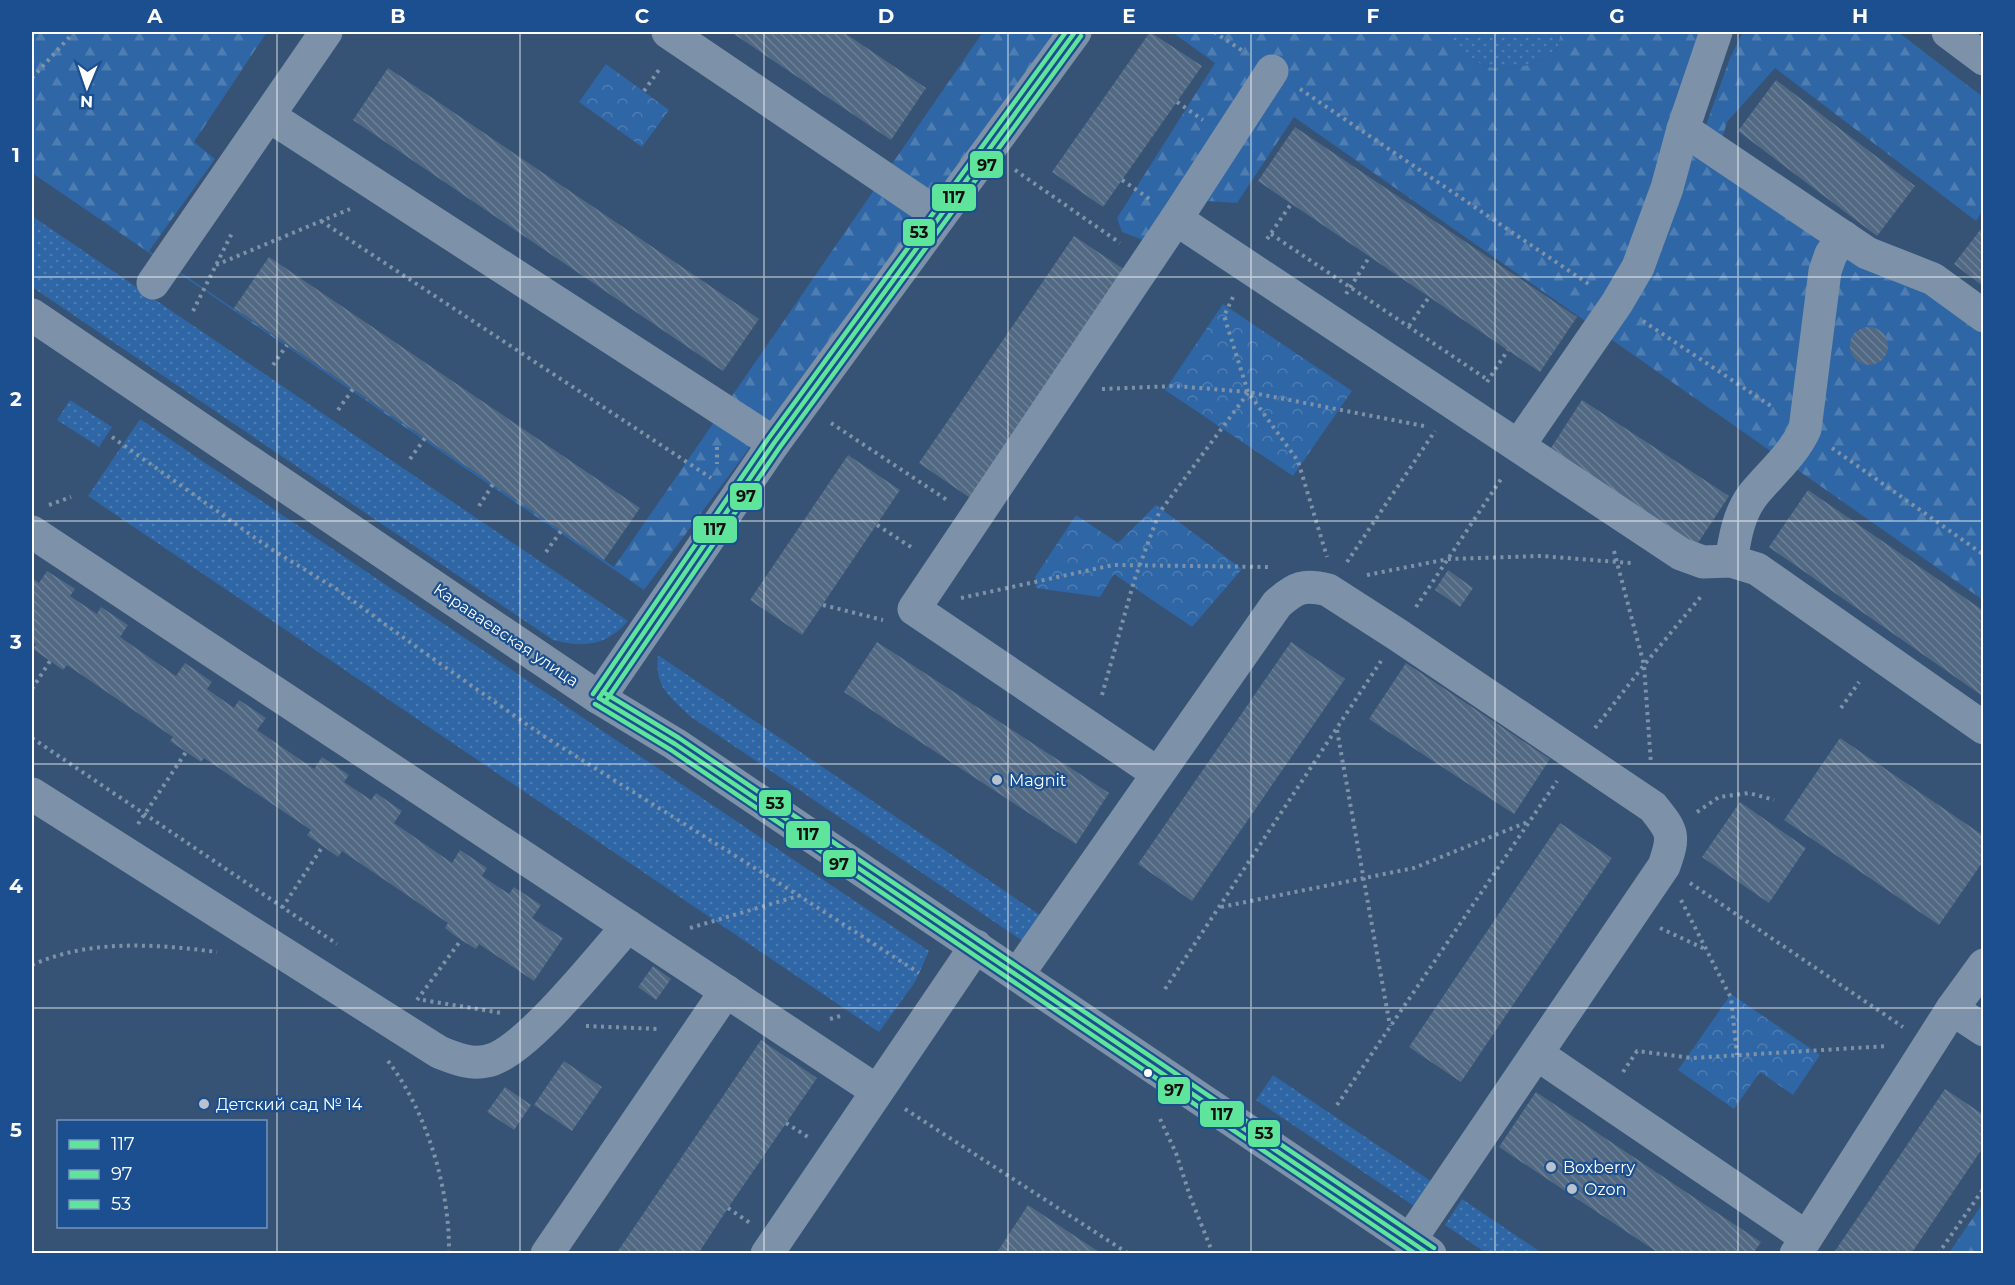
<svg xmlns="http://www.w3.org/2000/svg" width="2015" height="1285" viewBox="0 0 2015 1285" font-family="Montserrat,sans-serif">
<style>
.grass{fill:url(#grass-dots)}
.forest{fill:url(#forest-firs)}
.park{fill:url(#park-crowns)}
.building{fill:url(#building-back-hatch)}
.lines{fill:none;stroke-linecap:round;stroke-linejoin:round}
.path{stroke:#7d92a8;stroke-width:4;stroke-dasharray:3 4.5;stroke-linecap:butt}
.minor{stroke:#7d92a8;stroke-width:33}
.bus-1-casing{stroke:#1b4f8f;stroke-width:9}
.bus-2-casing{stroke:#1b4f8f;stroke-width:9}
.bus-3-casing{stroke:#1b4f8f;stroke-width:9}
.bus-1{stroke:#5ee59b;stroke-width:4.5}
.bus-2{stroke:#5ee59b;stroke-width:4.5}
.bus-3{stroke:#5ee59b;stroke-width:4.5}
.grid{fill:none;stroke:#fff;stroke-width:1.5;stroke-opacity:0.55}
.poi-dot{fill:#b9c2ce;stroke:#1b4f8f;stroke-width:2}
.bus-dot{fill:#fff;stroke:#1b4f8f;stroke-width:2}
.labels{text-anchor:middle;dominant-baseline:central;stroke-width:4.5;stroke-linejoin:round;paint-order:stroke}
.street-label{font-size:16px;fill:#fff;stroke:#1b4f8f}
.poi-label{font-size:16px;fill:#fff;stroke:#1b4f8f;text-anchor:start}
.line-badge{stroke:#1b4f8f;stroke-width:2}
.pale-badge-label{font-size:16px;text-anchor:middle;font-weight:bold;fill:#111}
.neatline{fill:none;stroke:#fff;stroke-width:2}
.grid-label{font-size:20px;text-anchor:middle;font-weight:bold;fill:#fff}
</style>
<defs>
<pattern id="grass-dots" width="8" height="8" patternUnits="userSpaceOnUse" patternTransform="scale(1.5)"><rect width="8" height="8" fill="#2f66a5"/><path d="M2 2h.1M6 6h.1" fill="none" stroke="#4e7db2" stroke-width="1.8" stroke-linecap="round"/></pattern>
<pattern id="forest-firs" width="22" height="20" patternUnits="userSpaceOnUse" patternTransform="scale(1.5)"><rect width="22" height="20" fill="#2f66a5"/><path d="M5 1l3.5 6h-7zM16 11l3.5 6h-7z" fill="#4e7db2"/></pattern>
<pattern id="park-crowns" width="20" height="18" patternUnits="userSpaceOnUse" patternTransform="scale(1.5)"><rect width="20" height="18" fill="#2f66a5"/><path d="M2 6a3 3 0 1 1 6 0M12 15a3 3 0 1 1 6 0" fill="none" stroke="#4e7db2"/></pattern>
<pattern id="building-back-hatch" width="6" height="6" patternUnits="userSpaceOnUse" patternTransform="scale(1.5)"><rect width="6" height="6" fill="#526984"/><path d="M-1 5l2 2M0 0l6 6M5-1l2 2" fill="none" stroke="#6c8096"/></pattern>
</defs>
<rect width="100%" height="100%" fill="#365274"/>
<!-- grass -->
<g class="grass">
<path d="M1419,32H1561L1557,50L1529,65L1498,69L1482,65L1445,39Z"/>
<path d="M32,216L628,621C606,646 584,648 553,640L32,287Z"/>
<path d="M70,400L112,427L99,447L57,420Z"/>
<path d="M140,419L929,951L915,982L879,1032L88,496Z"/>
<path d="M658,655L1040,915L1023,941L691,717C670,697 654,687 658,655Z"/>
<path d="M1273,1075L1431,1181L1414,1206L1256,1100Z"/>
<path d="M1462,1199L1542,1253H1486L1445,1225Z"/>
</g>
<!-- forest -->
<g class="forest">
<path d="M32,32H267L194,142L215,159L149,251L614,567L983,32H1058L644,590L32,173Z"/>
<path d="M1172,32H1419L1445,38L1482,65L1498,69L1529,65L1557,50L1561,32H1709L1681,158L1695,156L1730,58L1743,32H1898L1983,97V210L1976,221L1775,68L1727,122L1715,162L1927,286L1983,328V600L1294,117L1237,203L1178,199L1143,240L1122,232L1117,218L1215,63Z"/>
<path d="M1983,1203V1253H1949Z"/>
</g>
<!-- park -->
<g class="park">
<path d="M606,64L669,110L642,147L579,102Z"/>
<path d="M1223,304L1352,391L1293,476L1165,390Z"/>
<path d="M1156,505L1242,569L1192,627L1114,574L1100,597L1036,588L1035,577L1076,515L1118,543Z"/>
<path d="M1731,994L1820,1055L1793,1095L1760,1072L1734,1109L1678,1070Z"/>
</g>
<!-- building -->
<g class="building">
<path d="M731,32H843L926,88L891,140Z"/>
<path d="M1150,32L1202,66L1103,207L1052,172Z"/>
<path d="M388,68L759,319L723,371L353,120Z"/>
<path d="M1776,80L1915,186L1877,236L1738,131Z"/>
<path d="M1295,127L1577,317L1540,372L1258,181Z"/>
<path d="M1984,225V287L1954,264Z"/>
<path d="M1074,236L1128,272L973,500L919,463Z"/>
<path d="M269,257L640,508L604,560L234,308Z"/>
<circle cx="1869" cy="346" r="19"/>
<path d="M1582,400L1729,496L1696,546L1549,451Z"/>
<path d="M848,455L900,490L802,635L750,600Z"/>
<path d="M1808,490L1984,611V697L1769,547Z"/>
<path d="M1448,570L1473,588L1460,607L1435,590Z"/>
<path d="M47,571L75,589L70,596L97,614L101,607L128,625L120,637L176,676L185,663L212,682L207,689L234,708L239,700L266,718L257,730L314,769L322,757L349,775L344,782L371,800L376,793L402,811L394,823L452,863L460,850L487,868L482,876L509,894L514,887L541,905L532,918L563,938L534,981L479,944L476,949L461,940L445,928L448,923L342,851L338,857L307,835L311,830L204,758L201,762L170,741L173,737L67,665L63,670L33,649L36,644L32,641V578L39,583Z"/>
<path d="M877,642L1109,793L1076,844L844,692Z"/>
<path d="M1291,642L1345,679L1192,901L1138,864Z"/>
<path d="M1406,663L1550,759L1514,814L1369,719Z"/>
<path d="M1840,738L1984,836V860L1939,925L1784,820Z"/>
<path d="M1740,802L1806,848L1769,903L1702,857Z"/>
<path d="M1560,823L1612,858L1461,1082L1409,1047Z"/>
<path d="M653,966L671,979L656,1000L638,987Z"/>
<path d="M761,1040L817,1078L728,1208L698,1254H616Z"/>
<path d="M564,1061L602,1087L572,1131L534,1105Z"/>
<path d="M505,1087L531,1105L514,1130L487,1112Z"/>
<path d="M1945,1089L1984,1115V1146L1911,1254H1833Z"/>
<path d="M1536,1092L1761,1242L1753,1254H1660L1499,1147Z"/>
<path d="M1028,1205L1102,1254H996Z"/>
</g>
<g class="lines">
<!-- path -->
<g class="path">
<path d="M1214,32L1246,53"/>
<path d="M32,78L74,32"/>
<path d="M1300,89L1590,285"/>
<path d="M644,91L661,67"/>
<path d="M1177,102L1203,120"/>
<path d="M1015,170L1120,243"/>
<path d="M1122,180L1151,200"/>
<path d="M321,221L711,478"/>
<path d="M1271,234L1488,380"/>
<path d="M1267,239L1291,204"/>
<path d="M216,265L350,209"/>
<path d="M1346,294L1370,256"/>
<path d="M1233,297L1224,316L1248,392L1298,461L1327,557"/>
<path d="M193,311L233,231"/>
<path d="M1643,321L1774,408"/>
<path d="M1409,326L1429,297"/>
<path d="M273,365L287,345"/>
<path d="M1487,382L1508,350"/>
<path d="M1102,389L1175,386L1248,392L1424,426"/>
<path d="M338,410L353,389"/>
<path d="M831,423L947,500"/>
<path d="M112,437L271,549L338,590L415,646L542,735L798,895L919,973"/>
<path d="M717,447V464"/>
<path d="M1832,448L1984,555"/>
<path d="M410,459L425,438"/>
<path d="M49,505L71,497"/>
<path d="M479,506L493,484"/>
<path d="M877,525L914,549"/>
<path d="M1614,551L1644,665L1651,764"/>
<path d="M546,552L561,531"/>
<path d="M1347,562L1435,431"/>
<path d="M1367,575L1448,559L1541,556L1631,563"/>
<path d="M961,598L1113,565L1268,567"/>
<path d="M823,605L883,620"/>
<path d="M1416,607L1503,476"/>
<path d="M32,689L50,661"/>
<path d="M1102,695L1134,581L1159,513L1248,393"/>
<path d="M1841,708L1859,682"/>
<path d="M1595,728L1644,665L1703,594"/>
<path d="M1337,730L1390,1026"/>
<path d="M32,738L337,944"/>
<path d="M1697,812L1719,797L1749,793L1774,800"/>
<path d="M138,824L186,752"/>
<path d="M1690,883L1903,1027"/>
<path d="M1681,900L1731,998L1737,1055"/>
<path d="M1221,907L1414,868L1530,821"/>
<path d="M282,908L323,846"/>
<path d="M690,928L798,896"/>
<path d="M1660,928L1705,949"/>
<path d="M32,965C90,939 155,944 217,952"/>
<path d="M1165,989L1381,661"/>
<path d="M417,1000L461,940"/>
<path d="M423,1000L502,1013"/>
<path d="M830,1019L840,1016"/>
<path d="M586,1026L659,1029"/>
<path d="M388,1061C427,1112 450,1189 449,1254"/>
<path d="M1623,1072L1637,1051L1692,1058L1888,1046"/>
<path d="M1337,1105L1557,781"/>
<path d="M905,1109L1129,1254"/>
<path d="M1160,1119L1176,1153L1190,1196L1213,1254"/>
<path d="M786,1123L808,1137"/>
<path d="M728,1208L750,1223"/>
<path d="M1938,1254L1984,1188"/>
</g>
<!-- minor -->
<g class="minor">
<path d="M668,32L940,216"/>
<path d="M1716,32L1683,129L1867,253L1933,279L1984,316"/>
<path d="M1948,32L1984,59"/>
<path d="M269,116L774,443"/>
<path d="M1176,219L1272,71"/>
<path d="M153,283L326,32"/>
<path d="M32,315L599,698L675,744L1430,1254"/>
<path d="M1519,445L1617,303L1638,267L1667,188L1683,129"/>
<path d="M32,532L877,1091"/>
<path d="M1731,561C1735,538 1738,515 1753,495C1771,473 1793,455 1805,429L1825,271L1831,254L1844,237"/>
<path d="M599,698L774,443L1075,32"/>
<path d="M1157,773L914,609L1176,219L1681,554L1703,562L1731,561L1757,569L1984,728"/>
<path d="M32,794L439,1052C455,1058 469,1065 487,1061C524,1055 600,957 628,926"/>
<path d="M1018,974L1277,604C1296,587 1304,584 1328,590L1398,635L1653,807C1673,832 1675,835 1664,866L1410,1240"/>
<path d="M1952,1009L1984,965"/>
<path d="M1537,1054L1806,1237"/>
<path d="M547,1254L726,991"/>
<path d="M767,1254L976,946"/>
<path d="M1796,1254L1952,1009L1984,1030"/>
</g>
<defs>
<g id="bus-1">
<path d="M599,698L675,744L1429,1254"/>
<path d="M599,698L774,443L1075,32"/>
</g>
<g id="bus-2">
<path d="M605,702L780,447L1081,36"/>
<path d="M595,704L671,750L1416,1254"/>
</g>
<g id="bus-3">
<path d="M603,692L679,738L1434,1248"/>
<path d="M593,694L768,439L1066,32"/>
</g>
</defs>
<!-- bus-1 casing -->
<use href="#bus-1" class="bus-1-casing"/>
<!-- bus-2 casing -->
<use href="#bus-2" class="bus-2-casing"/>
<!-- bus-3 casing -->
<use href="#bus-3" class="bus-3-casing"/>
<!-- bus-1 -->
<use href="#bus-1" class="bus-1"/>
<!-- bus-2 -->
<use href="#bus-2" class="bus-2"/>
<!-- bus-3 -->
<use href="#bus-3" class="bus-3"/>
</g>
<!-- grid -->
<path class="grid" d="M277,32V1254M520,32V1254M764,32V1254M1008,32V1254M1251,32V1254M1495,32V1254M1738,32V1254M32,277H1984M32,521H1984M32,764H1984M32,1008H1984"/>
<!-- markers -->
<g class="poi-dot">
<circle cx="997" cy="780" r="6"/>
<circle cx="204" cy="1104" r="6"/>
<circle cx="1551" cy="1167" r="6"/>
<circle cx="1572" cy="1189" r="6"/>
</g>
<circle class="bus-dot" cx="1148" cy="1073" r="5"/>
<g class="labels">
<!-- street labels -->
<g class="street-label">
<text transform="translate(506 635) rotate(34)">Караваевская улица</text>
</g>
<!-- poi labels -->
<g class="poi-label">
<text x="1009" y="780">Magnit</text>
<text x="216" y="1104">Детский сад № 14</text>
<text x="1563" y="1167">Boxberry</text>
<text x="1584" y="1189">Ozon</text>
</g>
</g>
<g class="line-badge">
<rect x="969" y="150" width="35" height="29" rx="6" fill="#5ee59b"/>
<rect x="931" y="183" width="46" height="29" rx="6" fill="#5ee59b"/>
<rect x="902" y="218" width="34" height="29" rx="6" fill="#5ee59b"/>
<rect x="729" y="482" width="34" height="29" rx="6" fill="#5ee59b"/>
<rect x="692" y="515" width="46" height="29" rx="6" fill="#5ee59b"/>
<rect x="758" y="789" width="34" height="28" rx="6" fill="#5ee59b"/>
<rect x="785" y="820" width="46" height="29" rx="6" fill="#5ee59b"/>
<rect x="822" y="849" width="35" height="29" rx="6" fill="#5ee59b"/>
<rect x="1157" y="1076" width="34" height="29" rx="6" fill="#5ee59b"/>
<rect x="1199" y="1100" width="46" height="28" rx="6" fill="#5ee59b"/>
<rect x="1247" y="1119" width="34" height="29" rx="6" fill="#5ee59b"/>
</g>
<g class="pale-badge-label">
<text x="987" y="171">97</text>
<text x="954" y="203">117</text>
<text x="919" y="238">53</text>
<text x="746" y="502">97</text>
<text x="715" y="535">117</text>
<text x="775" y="809">53</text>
<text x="808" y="840">117</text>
<text x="839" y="870">97</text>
<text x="1174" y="1096">97</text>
<text x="1222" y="1120">117</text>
<text x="1264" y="1139">53</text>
</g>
<!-- border -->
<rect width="2015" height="1285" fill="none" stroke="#1b4f8f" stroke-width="66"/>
<!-- legend -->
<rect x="57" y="1120" width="210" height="108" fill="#1b4f8f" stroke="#7695bc" stroke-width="1.5"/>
<rect x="69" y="1140" width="30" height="9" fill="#5ee59b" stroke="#7695bc" stroke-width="1.5"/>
<text x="111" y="1150" font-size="18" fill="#ffffff">117</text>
<rect x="69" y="1170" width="30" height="9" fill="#5ee59b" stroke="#7695bc" stroke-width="1.5"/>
<text x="111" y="1180" font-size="18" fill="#ffffff">97</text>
<rect x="69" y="1200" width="30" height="9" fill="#5ee59b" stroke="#7695bc" stroke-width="1.5"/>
<text x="111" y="1210" font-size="18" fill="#ffffff">53</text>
<!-- north arrow -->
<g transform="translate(87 87) rotate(182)" stroke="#1b4f8f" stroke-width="4.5" paint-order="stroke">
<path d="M0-4.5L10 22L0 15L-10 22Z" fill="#ffffff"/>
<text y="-9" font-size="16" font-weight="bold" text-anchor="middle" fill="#ffffff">N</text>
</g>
<rect x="33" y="33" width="1949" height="1219" class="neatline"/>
<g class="grid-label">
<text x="155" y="23">A</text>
<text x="398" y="23">B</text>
<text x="642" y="23">C</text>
<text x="886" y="23">D</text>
<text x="1129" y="23">E</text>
<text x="1373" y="23">F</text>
<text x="1617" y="23">G</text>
<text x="1860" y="23">H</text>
<text x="16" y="162">1</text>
<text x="16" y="406">2</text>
<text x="16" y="649">3</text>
<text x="16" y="893">4</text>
<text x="16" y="1137">5</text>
</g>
</svg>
